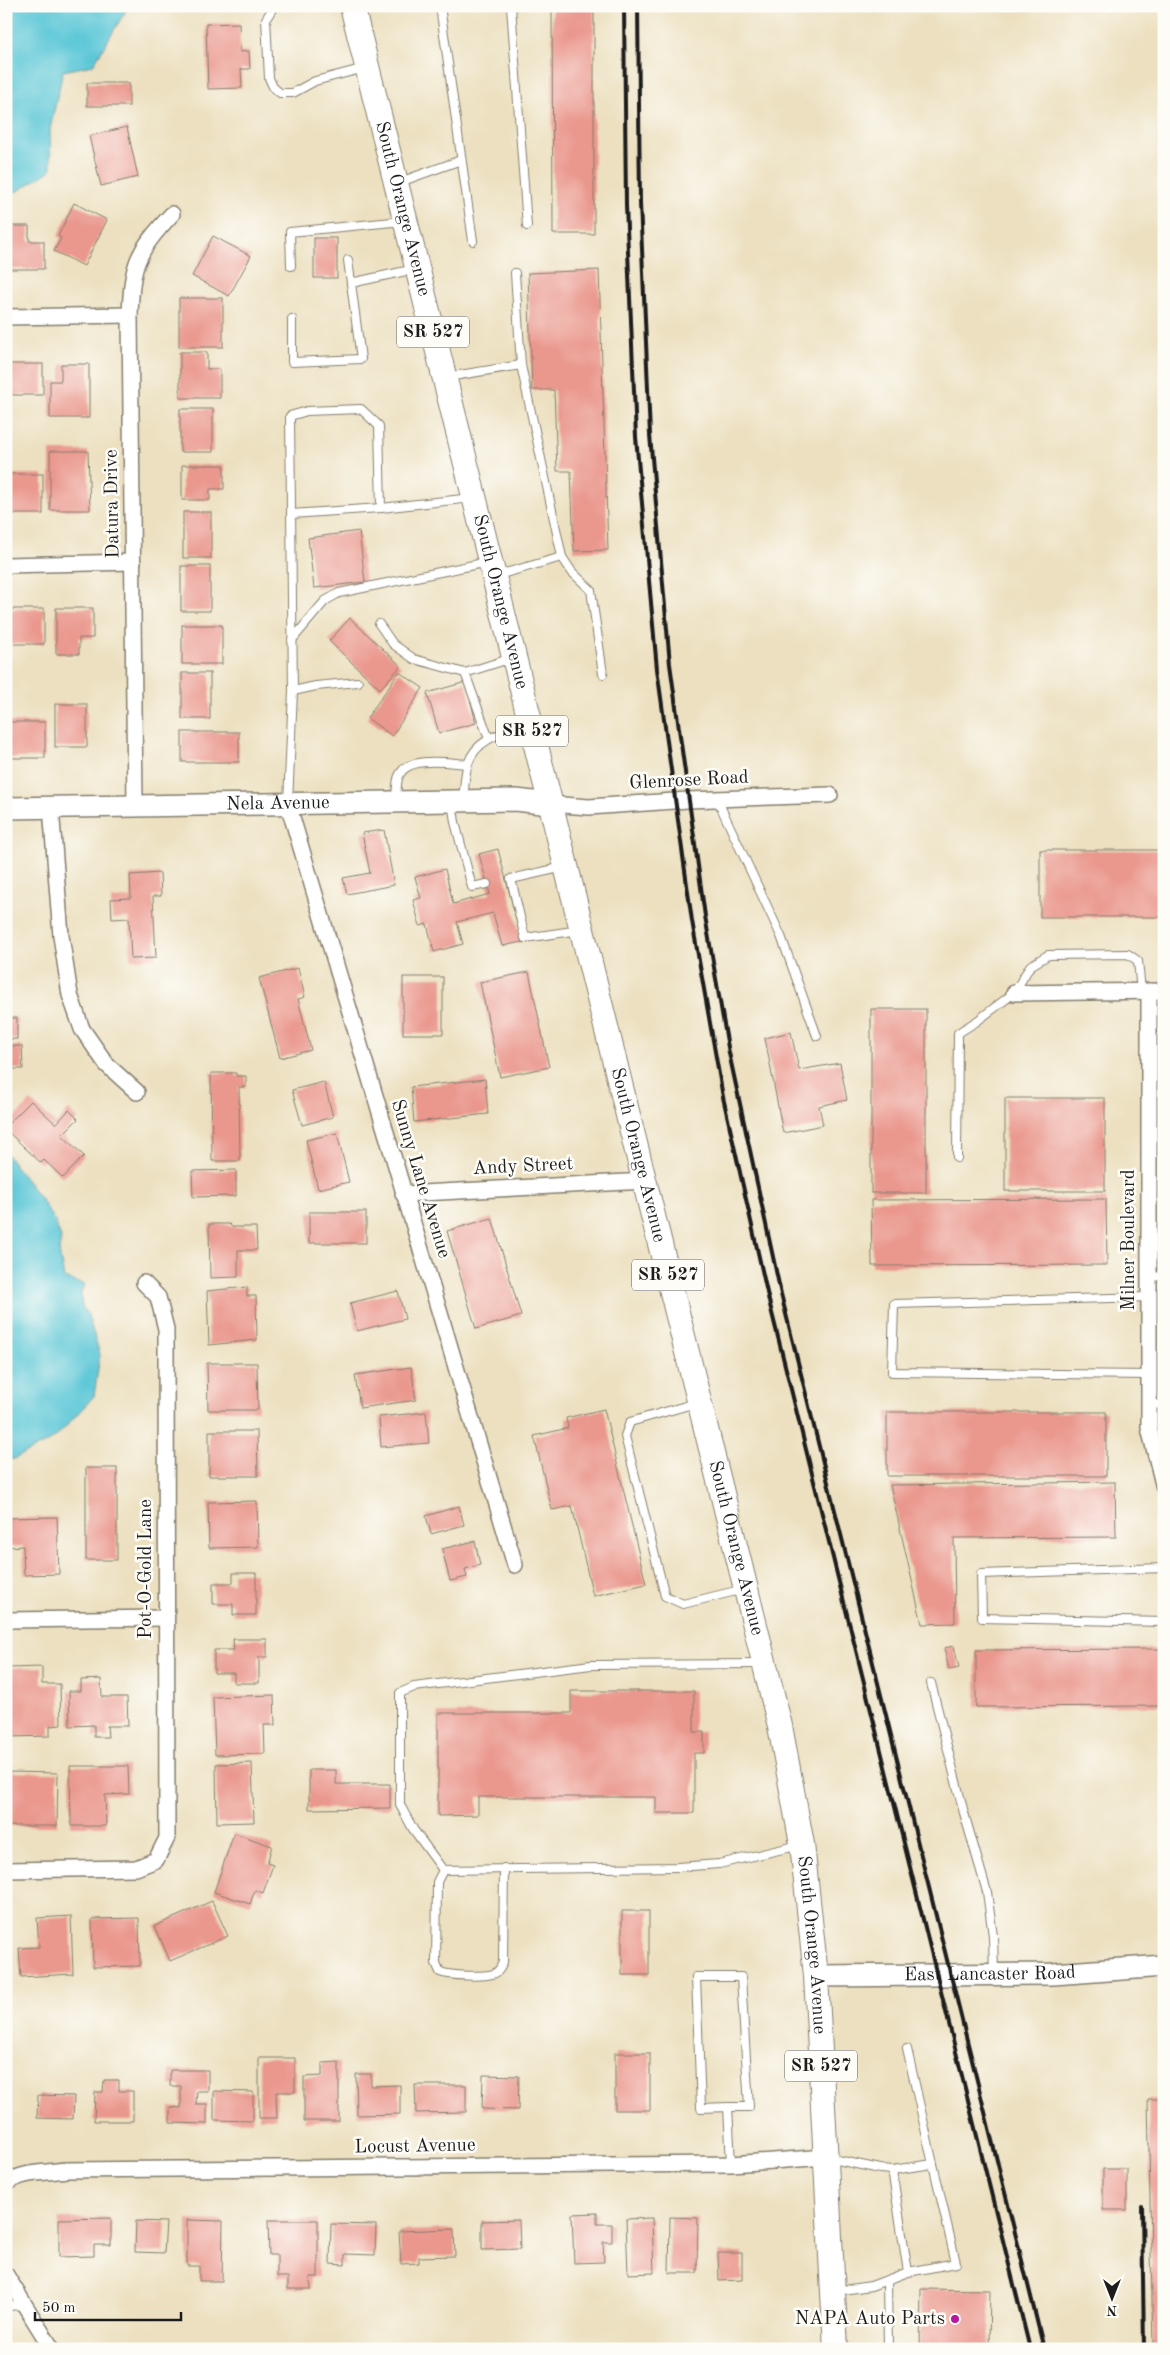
<svg xmlns="http://www.w3.org/2000/svg" width="1170" height="2355" viewBox="0 0 1170 2355" font-family="'Old Standard TT',serif">
<style>
.water{fill:#5cc7d7;stroke:#3c727a}
.building{fill:#ea978d}
.lines{fill:none;stroke-linecap:round;stroke-linejoin:round}
.lane-casing{stroke:#847e6e;stroke-width:10}
.street-casing{stroke:#847e6e;stroke-width:18}
.secondary-casing{stroke:#847e6e;stroke-width:24}
.primary-casing{stroke:#847e6e;stroke-width:26}
.lane{stroke:#fff;stroke-width:8}
.street{stroke:#fff;stroke-width:15}
.secondary{stroke:#fff;stroke-width:21}
.primary{stroke:#fff;stroke-width:24}
.rail{stroke:#1c1c1c;stroke-width:4}
.poi-dot{fill:#b5179e;stroke:#fdfcf7;stroke-width:2}
.labels{text-anchor:middle;dominant-baseline:central;stroke-width:5;stroke-linejoin:round;paint-order:stroke}
.shield{fill:#fdfcf7;stroke:#605f5e;stroke-width:1}
.shield-label{font-size:18px;font-weight:bold;fill:#1c1c1c}
.street-label{font-size:19px;fill:#1c1c1c;stroke:#fdfcf7}
.poi-label{font-size:19px;fill:#1c1c1c;stroke:#fdfcf7;text-anchor:end}
</style>
<rect width="100%" height="100%" fill="#fdfcf7"/>
<filter id="ink" filterUnits="userSpaceOnUse"><feTurbulence type="fractalNoise" baseFrequency=".02" numOctaves="2"/><feDisplacementMap in="SourceGraphic" scale="10" xChannelSelector="R" yChannelSelector="G"/><feConvolveMatrix kernelMatrix="1 2 1 2 8 2 1 2 1" color-interpolation-filters="sRGB"/></filter>
<filter id="wash" filterUnits="userSpaceOnUse"><feTurbulence type="fractalNoise" baseFrequency=".0096" numOctaves="4" result="noise"/><feDisplacementMap in="SourceGraphic" scale="20" xChannelSelector="R" yChannelSelector="G"/><feGaussianBlur stdDeviation="1.12" result="paint"/><feColorMatrix in="noise" values="0 0 0 0 0 0 0 0 0 0 0 0 0 0 0 0 0 1.4 0 .05"/><feComposite in="paint" operator="in"/></filter>
<g filter="url(#wash)">
<rect width="100%" height="100%" fill="#ece0c0"/>
<!-- water -->
<g class="water">
<path d="M6,6L128,7L93,65L63,71L50,129L51,170L18,191H6Z"/>
<path d="M6,1153L43,1202L55,1221L61,1238L59,1251L64,1278L85,1285L81,1291L82,1307L88,1315L100,1355L94,1396L55,1438L14,1459L6,1460Z"/>
</g>
<g id="blocks">
<!-- building -->
<g class="building">
<path d="M552,6H594V234H553Z"/>
<path d="M239,23L240,52L249,51L250,69H241L242,88L208,89L206,24Z"/>
<rect x="87" y="83" width="42" height="23"/>
<path d="M127,127L138,177L101,186L89,136Z"/>
<path d="M74,203L107,220L84,266L54,251L61,238L58,236Z"/>
<path d="M6,226H29V241H44V269H6Z"/>
<path d="M213,236L251,256L229,296L192,276Z"/>
<rect x="314" y="238" width="23" height="40"/>
<path d="M599,270L608,550L574,551L571,471H557L554,390H532L528,273Z"/>
<rect x="179" y="298" width="44" height="49"/>
<path d="M180,352H207V369H220V398H180Z"/>
<rect x="6" y="364" width="37" height="31"/>
<path d="M61,364H89V418H50V381H61Z"/>
<rect x="180" y="409" width="33" height="43"/>
<path d="M50,451H88L90,510H50Z"/>
<path d="M182,465H224V489H210V500H182Z"/>
<rect x="6" y="474" width="37" height="40"/>
<rect x="183" y="512" width="28" height="46"/>
<path d="M359,531L365,582L314,588L308,538Z"/>
<rect x="181" y="566" width="29" height="45"/>
<path d="M56,608H93V638H79V654H56Z"/>
<rect x="6" y="609" width="38" height="35"/>
<path d="M350,618L401,666L380,689L329,641Z"/>
<rect x="182" y="625" width="40" height="39"/>
<path d="M399,672L423,688L392,736L367,718Z"/>
<rect x="182" y="673" width="28" height="46"/>
<path d="M466,682L476,723L439,733L427,693Z"/>
<rect x="55" y="704" width="32" height="43"/>
<rect x="6" y="722" width="39" height="36"/>
<rect x="182" y="732" width="57" height="30"/>
<path d="M384,830L394,885L347,894L343,878L370,873L362,833Z"/>
<path d="M498,849L522,942L502,946L493,913L457,922L463,944L434,952L427,924L420,926L413,900L421,898L415,877L445,869L453,904L490,894L479,854Z"/>
<rect x="1040" y="850" width="122" height="67"/>
<path d="M160,873L161,896H153L156,958L131,959L129,918L112,919L111,899L131,898L130,875Z"/>
<path d="M298,968L305,997L298,999L311,1050L280,1058L259,978Z"/>
<path d="M529,972L549,1067L500,1077L480,982Z"/>
<rect x="403" y="977" width="40" height="57"/>
<rect x="871" y="1009" width="55" height="184"/>
<rect x="6" y="1018" width="11" height="21"/>
<path d="M791,1032L799,1070L840,1063L847,1100L819,1106L823,1125L783,1133L765,1038Z"/>
<path d="M6,1046H22L23,1069H6Z"/>
<path d="M211,1073H236V1076H246V1087H239L240,1161H212Z"/>
<path d="M485,1079L488,1114L414,1122L411,1087Z"/>
<path d="M324,1082L333,1117L302,1125L292,1090Z"/>
<rect x="1005" y="1098" width="100" height="93"/>
<path d="M31,1101L56,1124L69,1110L78,1119L62,1135L84,1156L63,1178L44,1160L41,1163L6,1130V1126Z"/>
<path d="M337,1133L349,1182L318,1189L306,1140Z"/>
<path d="M236,1170V1196L193,1197L192,1171Z"/>
<path d="M1106,1199L1107,1265L872,1266L871,1200Z"/>
<rect x="309" y="1212" width="57" height="31"/>
<path d="M492,1218L521,1316L476,1329L447,1231Z"/>
<path d="M209,1224H229L232,1227H256L257,1250H238V1277L210,1278Z"/>
<path d="M247,1287V1296H256L257,1340L209,1345L207,1291Z"/>
<path d="M398,1291L405,1319L357,1331L350,1303Z"/>
<path d="M207,1363H257L258,1410H208Z"/>
<path d="M411,1367L416,1400L360,1408L355,1375Z"/>
<path d="M604,1409L646,1584L593,1596L572,1506L552,1510L534,1436L568,1428L566,1418Z"/>
<path d="M426,1412L429,1443L381,1447L379,1417Z"/>
<rect x="887" y="1412" width="219" height="64"/>
<path d="M209,1431H257L258,1476H209Z"/>
<rect x="86" y="1468" width="31" height="92"/>
<path d="M1115,1482L1116,1537L954,1538L955,1623L922,1624L890,1485Z"/>
<path d="M257,1501L258,1547L209,1548L208,1502Z"/>
<path d="M459,1506L464,1525L431,1534L426,1516Z"/>
<path d="M57,1517L59,1574L24,1575L23,1546L6,1547V1518Z"/>
<path d="M475,1541L480,1565L465,1569L467,1577L450,1581L442,1549Z"/>
<path d="M233,1573H256V1615H233V1604H213V1583H233Z"/>
<path d="M233,1639H267V1657H259V1683H234V1673H214V1650H234Z"/>
<path d="M954,1646L959,1668L949,1670L944,1648Z"/>
<path d="M1160,1649V1706L976,1707V1650Z"/>
<path d="M42,1667V1684H60L61,1725L50,1726V1736L8,1737L7,1668Z"/>
<path d="M101,1679L102,1697H127L128,1726H107L108,1737H94V1725L70,1726L69,1691H81V1680Z"/>
<path d="M571,1691H694V1732H704V1753H694V1813H656V1797H478V1815L438,1816V1713H571Z"/>
<path d="M274,1695L275,1725H264L265,1754L215,1755L213,1697Z"/>
<path d="M252,1763L254,1822L217,1823L216,1764Z"/>
<path d="M70,1766H128L129,1794L105,1795L106,1826H71Z"/>
<path d="M309,1770H336V1784H390V1808L309,1809Z"/>
<path d="M7,1772L58,1773L57,1826H7Z"/>
<path d="M234,1833L272,1846L267,1863L273,1865L263,1893L255,1890L250,1904L214,1892Z"/>
<path d="M212,1901L228,1936L170,1961L155,1926Z"/>
<rect x="622" y="1911" width="27" height="64"/>
<path d="M71,1916L73,1974L21,1977L19,1948L39,1947L37,1918Z"/>
<path d="M139,1918L140,1966L93,1967L92,1919Z"/>
<rect x="6" y="1948" width="3" height="29"/>
<rect x="615" y="2053" width="35" height="57"/>
<path d="M259,2058H295V2092H276L277,2118H259Z"/>
<path d="M339,2062V2121H304V2077L322,2076V2063Z"/>
<path d="M170,2070H208V2091H197L196,2104H207V2124L170,2123V2107L181,2108V2086H170Z"/>
<path d="M356,2074H371V2086L400,2085V2114L357,2115Z"/>
<path d="M483,2075L519,2076L518,2110L482,2109Z"/>
<path d="M104,2080H119V2091H133V2121H94L95,2092H103Z"/>
<path d="M415,2085H466V2112L416,2113Z"/>
<path d="M214,2091L253,2092V2121L214,2120Z"/>
<path d="M38,2095L74,2096L73,2119L37,2118Z"/>
<path d="M1148,2099H1164V2349H1153Z"/>
<rect x="1103" y="2169" width="24" height="41"/>
<path d="M597,2213V2224H612V2242H603L604,2262L574,2263L572,2214Z"/>
<path d="M670,2217L698,2218L697,2273H669Z"/>
<path d="M111,2218V2245H94V2256L59,2257V2219Z"/>
<path d="M652,2218L654,2273L628,2274L626,2219Z"/>
<path d="M187,2220L223,2221L222,2281H199V2266H187Z"/>
<path d="M268,2220H318V2277H310L311,2289H288V2277H277V2255H269Z"/>
<path d="M519,2220L520,2249L482,2250V2221Z"/>
<path d="M136,2221L166,2222L164,2253L135,2252Z"/>
<path d="M331,2224L376,2225L375,2255L345,2254V2265L330,2264Z"/>
<path d="M454,2229L455,2256L419,2257V2263L401,2264L399,2231Z"/>
<path d="M718,2253H742V2280L719,2281Z"/>
<path d="M921,2289L990,2290L989,2349H920Z"/>
</g>
</g>
</g>
<g filter="url(#ink)">
<use href="#blocks" fill-opacity="0" stroke="#847e6e" stroke-width="1"/>
<g class="lines">
<defs>
<g id="lane">
<path d="M274,6L266,19L269,78L273,87L280,93H293L315,81L365,68"/>
<path d="M440,6L473,241"/>
<path d="M511,6L527,226"/>
<path d="M400,182L461,160"/>
<path d="M348,260L351,283"/>
<path d="M291,266L290,232L403,221"/>
<path d="M292,319V362L361,359L351,283L415,269"/>
<path d="M447,377L521,365"/>
<path d="M291,514L381,508L472,498"/>
<path d="M562,557L572,572L591,590L603,674"/>
<path d="M498,575L562,557L521,365L515,273"/>
<path d="M379,624L393,644L414,659L465,673"/>
<path d="M292,640L325,601L339,593L488,562"/>
<path d="M293,691L290,416L307,411L361,409L379,426L381,508"/>
<path d="M489,739L465,673L512,658"/>
<path d="M463,799C465,788 464,775 468,764C476,738 505,732 528,724"/>
<path d="M717,799L781,936L817,1036"/>
<path d="M396,800C397,793 396,782 399,776C407,755 450,763 468,764"/>
<path d="M452,802L455,822L472,887L487,884"/>
<path d="M288,803L293,691L316,686L358,682"/>
<path d="M564,867L511,879L525,938L580,930"/>
<path d="M957,1158L958,1033L977,1021L1014,993L1030,966L1048,955L1128,954L1138,961L1141,991"/>
<path d="M1149,1277L1164,1276"/>
<path d="M1149,1297L894,1304L892,1372L1149,1375"/>
<path d="M696,1403L630,1422L625,1436L665,1596L683,1604L744,1589"/>
<path d="M1149,1405L1164,1404"/>
<path d="M1164,1568L981,1574L982,1618L1164,1622"/>
<path d="M931,1683L964,1813L987,1892L993,1936L994,1973"/>
<path d="M504,1868L503,1962C501,1967 499,1972 493,1974C482,1977 451,1976 440,1972L436,1963L437,1882L443,1870L678,1867L719,1864L800,1845"/>
<path d="M443,1870L413,1829L400,1805V1693L414,1687L591,1665L763,1664"/>
<path d="M907,2049L933,2164"/>
<path d="M728,2107L701,2108L696,1977H741L749,2107H728L731,2164"/>
<path d="M828,2158L880,2169L892,2170L933,2164L956,2263L908,2272L871,2286L835,2291"/>
<path d="M892,2170L908,2272"/>
<path d="M887,2280L888,2349"/>
<path d="M6,2306L25,2305"/>
</g>
<g id="street">
<path d="M6,317L130,315"/>
<path d="M6,565L133,562"/>
<path d="M288,804L515,1565"/>
<path d="M550,804L589,807L688,800L830,795"/>
<path d="M135,805L130,315C132,263 136,253 172,214"/>
<path d="M51,807L61,936L70,995L82,1029L107,1065L137,1092"/>
<path d="M1149,991V1428L1164,1488"/>
<path d="M1014,993L1164,991"/>
<path d="M403,1194L645,1181"/>
<path d="M6,1620L166,1618"/>
<path d="M6,1870L136,1868L156,1860L167,1838L166,1329L158,1297L144,1283"/>
<path d="M6,2184C21,2171 47,2173 65,2170L731,2164L826,2157"/>
<path d="M6,2275L52,2349"/>
</g>
<g id="secondary">
<path id="s1" d="M6,808L516,800L550,804"/>
<path id="s2" d="M816,1976L1053,1974L1164,1966"/>
</g>
<g id="primary">
<path id="s3" d="M352,6L780,1726L802,1844L816,1976L836,2349"/>
</g>
</defs>
<!-- lane casing -->
<use href="#lane" class="lane-casing"/>
<!-- street casing -->
<use href="#street" class="street-casing"/>
<!-- secondary casing -->
<use href="#secondary" class="secondary-casing"/>
<!-- primary casing -->
<use href="#primary" class="primary-casing"/>
<!-- lane -->
<use href="#lane" class="lane"/>
<!-- street -->
<use href="#street" class="street"/>
<!-- secondary -->
<use href="#secondary" class="secondary"/>
<!-- primary -->
<use href="#primary" class="primary"/>
<!-- rail -->
<g class="rail">
<path d="M624,6L626,205L636,437L657,669L692,921L723,1097L768,1297L1030,2349"/>
<path d="M638,6L640,203L650,435L670,664L705,916L729,1053L781,1294L1044,2349"/>
<path d="M1142,2206L1144,2349"/>
</g>
</g>
</g>
<!-- markers -->
<circle class="poi-dot" cx="955" cy="2319" r="5"/>
<g class="labels">
<!-- shield labels -->
<g class="shield">
<rect x="397" y="316.5" width="72" height="31" rx="4"/>
<rect x="496" y="715.5" width="72" height="31" rx="4"/>
<rect x="632" y="1259.5" width="72" height="31" rx="4"/>
<rect x="785" y="2050.5" width="72" height="31" rx="4"/>
</g>
<g class="shield-label">
<text x="433" y="332">SR 527</text>
<text x="532" y="731">SR 527</text>
<text x="668" y="1275">SR 527</text>
<text x="821" y="2066">SR 527</text>
</g>
<!-- street labels -->
<g class="street-label">
<text stroke="none"><textPath href="#s3" startOffset="209">South Orange Avenue</textPath></text>
<text transform="translate(113 504) rotate(-91)">Datura Drive</text>
<text stroke="none"><textPath href="#s3" startOffset="614">South Orange Avenue</textPath></text>
<text transform="translate(689 781) rotate(-3)">Glenrose Road</text>
<text stroke="none"><textPath href="#s1" startOffset="272">Nela Avenue</textPath></text>
<text stroke="none"><textPath href="#s3" startOffset="1184">South Orange Avenue</textPath></text>
<text transform="translate(523 1167) rotate(-3)">Andy Street</text>
<text transform="translate(420 1179) rotate(73)">Sunny Lane Avenue</text>
<text transform="translate(1129 1240) rotate(-90)">Milner Boulevard</text>
<text stroke="none"><textPath href="#s3" startOffset="1589">South Orange Avenue</textPath></text>
<text transform="translate(146 1569) rotate(-90)">Pot-O-Gold Lane</text>
<text stroke="none"><textPath href="#s3" startOffset="1994">South Orange Avenue</textPath></text>
<text stroke="none"><textPath href="#s2" startOffset="174">East Lancaster Road</textPath></text>
<text transform="translate(415 2147) rotate(-1)">Locust Avenue</text>
</g>
<!-- poi labels -->
<g class="poi-label">
<text x="945" y="2319">NAPA Auto Parts</text>
</g>
</g>
<!-- margin -->
<rect width="1170" height="2355" fill="none" stroke="#fdfcf7" stroke-width="25"/>
<!-- north arrow -->
<g transform="translate(1112 2298) rotate(180)" stroke="#fdfcf7" stroke-width="4" paint-order="stroke">
<path d="M0-4L9 19L0 12L-9 19Z" fill="#1c1c1c"/>
<text y="-8" font-size="14" font-weight="bold" text-anchor="middle" fill="#1c1c1c">N</text>
</g>
<!-- scale -->
<path d="M35 2312v8h146v-8" fill="none" stroke="#1c1c1c" stroke-width="2.5"/>
<text x="42" y="2312" font-size="15" fill="#1c1c1c" stroke="#fdfcf7" stroke-width="4" paint-order="stroke">50 m</text>
</svg>
